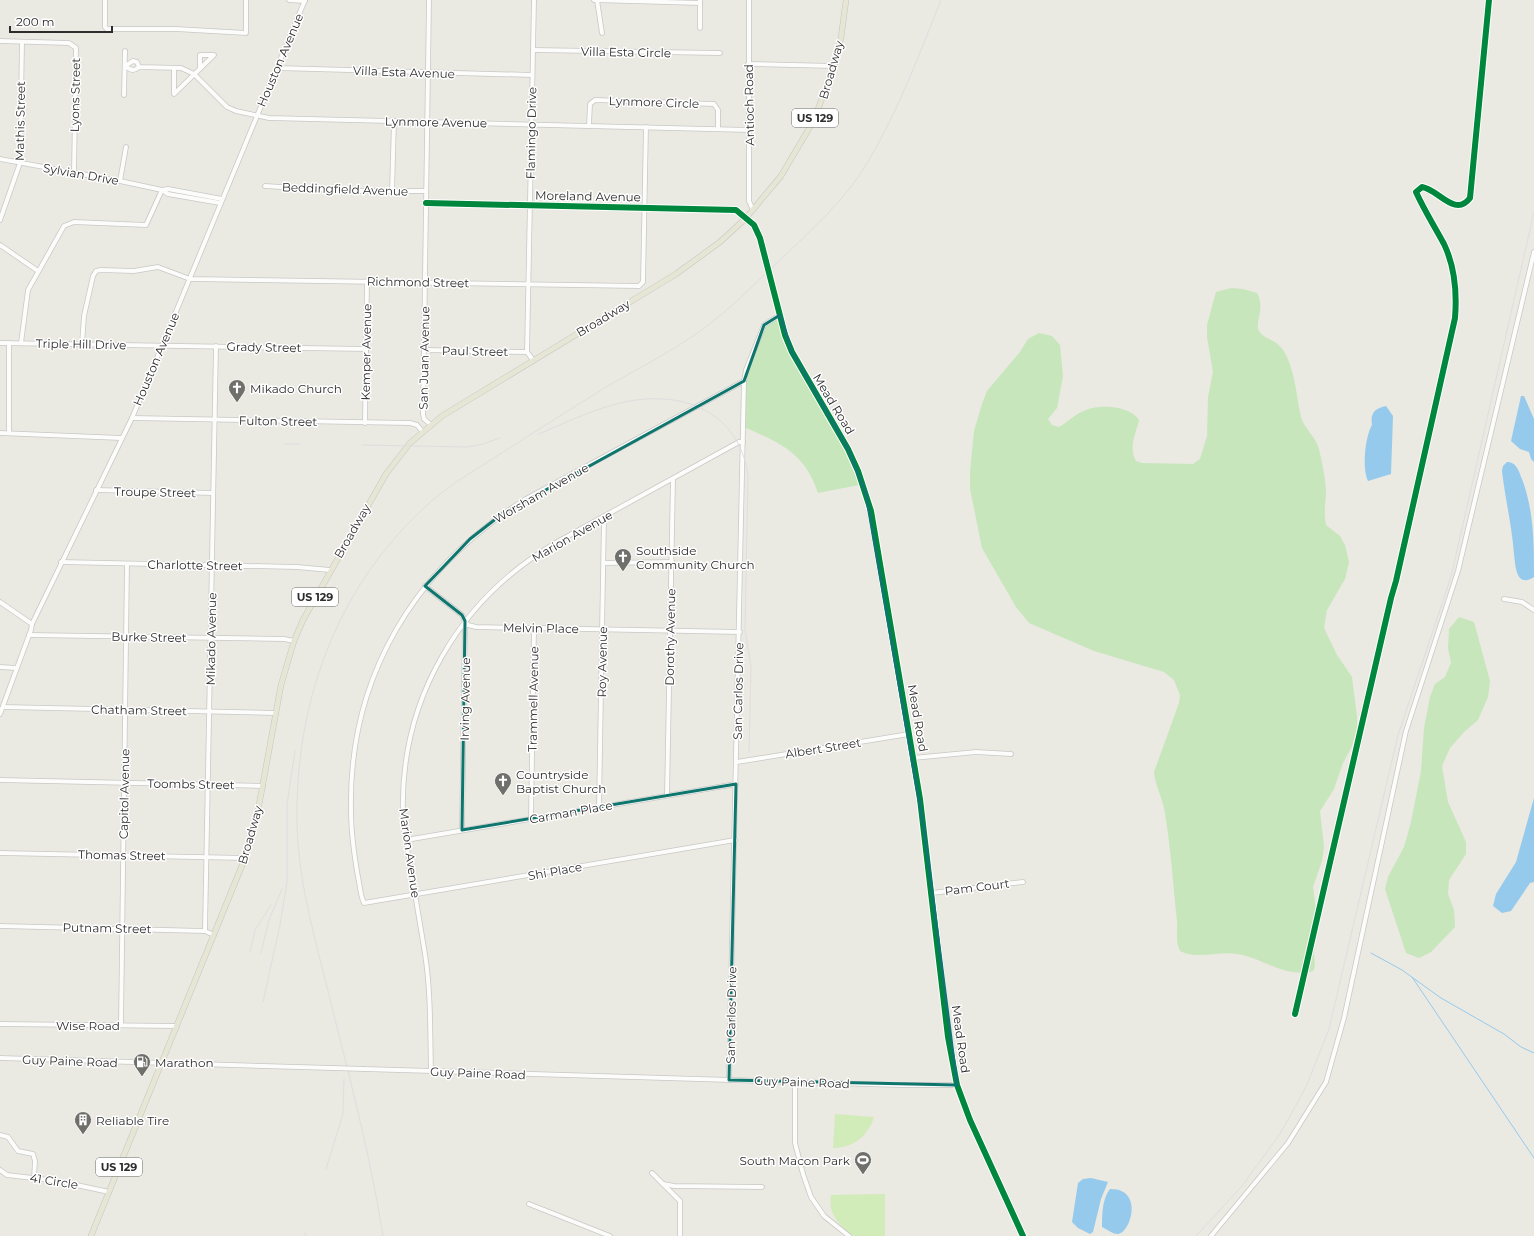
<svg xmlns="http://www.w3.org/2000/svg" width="1534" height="1236" viewBox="0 0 1534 1236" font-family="Montserrat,sans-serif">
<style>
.green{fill:#c7e6bc}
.pitch{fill:#d1ebb9}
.water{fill:#96caec}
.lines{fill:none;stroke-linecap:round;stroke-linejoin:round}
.stream{stroke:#96caec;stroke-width:1}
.minor-casing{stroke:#c8c8c7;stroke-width:5.5}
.major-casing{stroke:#c6c5c3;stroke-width:6}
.minor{stroke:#fcfcfb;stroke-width:4}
.major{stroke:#e7e6d4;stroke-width:5}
.rail{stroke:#dededf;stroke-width:1}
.minor-bridge-casing{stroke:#c8c8c7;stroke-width:5.5;stroke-linecap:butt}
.minor-bridge{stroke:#fcfcfb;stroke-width:4}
.cycleway-casing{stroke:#fff;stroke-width:8}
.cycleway{stroke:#00873e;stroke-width:6}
.marked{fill:none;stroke:#0f766e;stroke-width:3;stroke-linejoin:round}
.labels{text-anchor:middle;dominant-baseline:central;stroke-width:3;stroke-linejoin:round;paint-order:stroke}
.shield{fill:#fff;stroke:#6c6c6c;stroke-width:1}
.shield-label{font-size:11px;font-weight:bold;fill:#2d2d2d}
.street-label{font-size:12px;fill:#2d2d2d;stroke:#fff}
.poi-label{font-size:12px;fill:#2d2d2d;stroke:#fff;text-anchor:start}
</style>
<rect width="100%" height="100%" fill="#eae9e2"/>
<!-- green -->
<g class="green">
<path d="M1231,288L1243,289L1257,293C1266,309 1254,322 1259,331C1265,341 1278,338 1286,355C1296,376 1296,395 1301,417C1304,428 1316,437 1319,449C1322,463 1326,480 1326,494C1325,505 1324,514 1326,525L1340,536L1345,545L1349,562L1345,579L1327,610L1324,628L1337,655L1352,677L1357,717V730L1352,746L1343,763L1334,789L1320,811L1324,847L1322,861L1313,887L1317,919L1314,952L1315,966L1313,971C1282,978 1265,958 1237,954C1217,951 1198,960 1180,951C1175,941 1178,931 1177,921C1173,885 1171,849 1165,813C1163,799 1155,785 1154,772L1179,703L1180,695L1174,680L1164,672L1094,651L1029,623L1016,607L982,548L970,489V472L974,431L982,404L987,391L1020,352L1028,339L1039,333L1052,336L1060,345L1063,376L1057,408L1048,419L1052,425L1059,427C1068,422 1076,413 1086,410C1101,404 1130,406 1139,420C1136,434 1128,447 1136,461L1142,463L1193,464L1200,459L1207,436L1208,397L1213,372L1207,337V325L1216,292Z"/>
<path d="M778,315L783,342L839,435L854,466L859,485L818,493C805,453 780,443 744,427L745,381L747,369L762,327L770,319Z"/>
<path d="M1459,617L1474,622L1490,681L1488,697L1478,720L1464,732L1450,748L1442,766L1448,802L1466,842V854L1449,880L1448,894L1454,910L1455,927L1431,952L1419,958L1406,953L1385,889L1388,877L1404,847L1411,822L1421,771L1424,728L1430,697L1435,684L1445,677L1451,663L1448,648L1449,629Z"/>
</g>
<!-- pitch -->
<g class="pitch">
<path d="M835,1114L874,1117C868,1136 853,1148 833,1148Z"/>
<path d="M885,1194V1236H853C839,1224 828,1215 831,1195Z"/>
</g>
<!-- water -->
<g class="water">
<path d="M1521,396H1524L1534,419V462L1531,459L1529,452L1520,449L1511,441Z"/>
<path d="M1386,406L1393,416L1391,474L1368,481C1362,468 1365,437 1372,425C1370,413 1375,408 1386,406Z"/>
<path d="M1507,462C1517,462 1519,472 1522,479C1534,511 1534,543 1534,577C1530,580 1524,582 1520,578C1515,572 1515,561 1514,554C1512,526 1505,498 1502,471L1503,466Z"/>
<path d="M1534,798V882L1530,883L1511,911L1502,913L1493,906L1496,894L1516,862Z"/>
<path d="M1091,1178L1108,1182L1101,1199L1093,1232L1090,1234L1078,1228L1072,1222L1078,1183L1083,1179Z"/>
<path d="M1110,1189C1144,1188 1131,1233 1118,1234C1112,1234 1107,1229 1102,1227C1102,1215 1102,1199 1110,1189Z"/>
</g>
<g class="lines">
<!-- stream -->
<g class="stream">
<path d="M1371,953L1402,970L1441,998L1504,1034L1521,1047L1534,1053"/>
<path d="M1412,977L1534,1158"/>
</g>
<defs>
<g id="minor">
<path d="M105,0V27L107,29H176L246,33V0"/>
<path d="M289,0L305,1"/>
<path d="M429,0L423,414L424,419L430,424"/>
<path d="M594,0L700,3"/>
<path d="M597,0L602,33"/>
<path d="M749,0V201L753,210"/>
<path d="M700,28V0"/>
<path d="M0,41L69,43L76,48L74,173"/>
<path d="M533,50L720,53"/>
<path d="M748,64L834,66"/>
<path d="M139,67L137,62L133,61L125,66C131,70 133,72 139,67L181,68L194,74L227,107L236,111L269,118L749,130"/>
<path d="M174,68V94L214,55H200V69"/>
<path d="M277,68L532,75"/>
<path d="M124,95L125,51"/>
<path d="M589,125L590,104L595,100L714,104L718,110V129"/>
<path d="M0,159L120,181L162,190L168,194L220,203"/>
<path d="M120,181L126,147"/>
<path d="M265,186L345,191H426"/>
<path d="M162,190L168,189L222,199"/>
<path d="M392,191L394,121"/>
<path d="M426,203L736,210L754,225L763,248"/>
<path d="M0,220L20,163L22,42"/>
<path d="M0,245L38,271"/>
<path d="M774,294L785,335L792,352L848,449L858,471L871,511L920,799L948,1037L957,1085L970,1120L1023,1236"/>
<path d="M0,343L366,349"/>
<path d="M21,343L28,290L64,226L74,222L146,225L162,190"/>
<path d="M82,344L84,316L93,276L96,271L101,270L134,271L158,267L190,279L639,286L643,282L646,127"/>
<path d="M424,350L527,352"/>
<path d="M533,360L527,352L534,0"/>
<path d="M132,418L410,423L417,425L422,431"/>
<path d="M365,423L367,281"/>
<path d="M0,433L121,438"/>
<path d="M9,433V343"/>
<path d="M96,490L213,493"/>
<path d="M61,562L297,567L330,570"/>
<path d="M604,563L672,562"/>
<path d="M425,586L462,615L465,621L462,830"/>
<path d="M1504,599L1522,602L1534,610"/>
<path d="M0,602L32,624"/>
<path d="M465,621L468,625L476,627L740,632"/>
<path d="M29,635L284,639L294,641"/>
<path d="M0,667L16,668"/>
<path d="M3,707L276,713"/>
<path d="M0,714L31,630L32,624L132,418L305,0"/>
<path d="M913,758L976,752L1011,754"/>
<path d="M737,762L909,734"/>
<path d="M0,780L263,786"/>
<path d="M667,795L673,479"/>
<path d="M599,807L604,517"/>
<path d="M531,819L534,628"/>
<path d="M406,840L736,784"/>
<path d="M735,840L364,903C360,895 360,885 358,877C354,854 351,833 351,811C348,678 414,568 526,499L744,381"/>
<path d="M0,853L245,858"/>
<path d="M932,893L1023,882"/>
<path d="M0,926L205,931L214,935"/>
<path d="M205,931L216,346"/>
<path d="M1295,1014L1391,598L1396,581L1455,318C1457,293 1455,267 1444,244C1435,227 1424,210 1416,192L1422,187C1438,189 1455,218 1470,198L1489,0"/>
<path d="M0,1024L177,1026"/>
<path d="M121,1025L127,564"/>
<path d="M0,1058L333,1068"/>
<path d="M364,1069L899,1085H957"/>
<path d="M431,1071C430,1032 431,992 425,954C420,924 415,894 410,864C407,848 403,832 403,816C399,700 459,598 559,541L739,442H743"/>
<path d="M729,1080L744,381L746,370L764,325L780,315"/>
<path d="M795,1082V1143L803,1174L811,1197L824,1216L849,1236"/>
<path d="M0,1135L8,1137L18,1151L33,1154L35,1161L34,1178"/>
<path d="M0,1170L7,1175L58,1181L109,1192"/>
<path d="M652,1173L680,1201V1236"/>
<path d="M663,1184L674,1186L762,1187"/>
<path d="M529,1204L610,1236"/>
<path d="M1211,1236L1288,1143L1326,1082L1344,1018L1406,731L1458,571L1534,252"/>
</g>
<path id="major" d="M91,1236L245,858L259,805L281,685L294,641L303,620L386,474L410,443L442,416L676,274L720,242L745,219L781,176L814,120L834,66L841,38L846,0"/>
</defs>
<!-- minor casing -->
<use href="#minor" class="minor-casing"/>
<!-- major casing -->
<use href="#major" class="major-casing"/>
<!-- minor -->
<use href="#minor" class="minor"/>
<!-- major -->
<use href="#major" class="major"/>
<!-- rail -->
<g class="rail">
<path d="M539,434C567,422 600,406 630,401C687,391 739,414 748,475L745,629L751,667L749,752"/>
<path d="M284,444H300"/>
<path d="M362,445L468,447L483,444L500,438"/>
<path d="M250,952L255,930L271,905"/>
<path d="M261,953L269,920L282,889"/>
<path d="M263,1002L280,925L287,882V804L295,751"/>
<path d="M326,1169L343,1114L344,1079"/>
<path d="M305,1236V1233"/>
<path d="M383,1236C370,1153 348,1072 328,991C314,935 297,876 297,818C296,696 340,580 434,499C453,483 475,470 497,456C533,433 569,410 606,387C646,364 687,344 722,314C742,298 759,279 778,262C811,230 846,200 869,160C899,109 919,55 941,0"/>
<path d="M1196,1236L1242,1186L1280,1134L1306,1087L1329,1029L1398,735L1451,577L1534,212"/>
</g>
<defs>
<g id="minor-bridge">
<path d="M763,248L774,294"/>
<path d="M333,1068L364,1069"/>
</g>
</defs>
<!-- minor-bridge casing -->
<use href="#minor-bridge" class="minor-bridge-casing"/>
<!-- minor-bridge -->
<use href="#minor-bridge" class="minor-bridge"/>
<defs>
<g id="cycleway">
<path d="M426,203L736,210L754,225L760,238L785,335L792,352L848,449L858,471L871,511L920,799L948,1037L957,1085L970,1120L1023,1236"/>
<path d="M1295,1014L1391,598L1396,581L1455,318C1457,293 1455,267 1444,244C1435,227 1424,210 1416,192L1422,187C1438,189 1455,218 1470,198L1489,0"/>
</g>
</defs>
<!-- cycleway casing -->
<use href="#cycleway" class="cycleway-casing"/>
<!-- cycleway -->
<use href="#cycleway" class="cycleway"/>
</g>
<!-- marked area -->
<path class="marked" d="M780,315L792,352L848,449L866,494L924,829L957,1085L729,1080L736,784L462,830L465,621L462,615L425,586L470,539L502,514L744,381L764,325Z"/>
<!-- icons -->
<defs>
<symbol id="church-pin" viewBox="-11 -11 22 30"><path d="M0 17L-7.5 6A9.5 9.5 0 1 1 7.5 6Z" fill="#6f6f6c" stroke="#fff"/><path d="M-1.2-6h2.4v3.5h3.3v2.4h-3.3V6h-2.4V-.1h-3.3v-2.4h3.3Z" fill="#fff"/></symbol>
<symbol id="fuel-pin" viewBox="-11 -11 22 30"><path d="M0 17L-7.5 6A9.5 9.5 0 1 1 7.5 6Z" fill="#6f6f6c" stroke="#fff"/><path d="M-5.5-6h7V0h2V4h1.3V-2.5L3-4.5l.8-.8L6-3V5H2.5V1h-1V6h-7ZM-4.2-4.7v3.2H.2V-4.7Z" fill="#fff"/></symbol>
<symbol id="building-pin" viewBox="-11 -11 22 30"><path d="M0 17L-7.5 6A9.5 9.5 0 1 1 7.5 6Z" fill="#6f6f6c" stroke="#fff"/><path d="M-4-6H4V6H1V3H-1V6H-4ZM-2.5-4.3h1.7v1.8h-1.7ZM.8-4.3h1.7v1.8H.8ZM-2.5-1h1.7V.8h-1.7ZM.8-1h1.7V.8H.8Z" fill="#fff"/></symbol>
<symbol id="stadium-pin" viewBox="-11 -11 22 30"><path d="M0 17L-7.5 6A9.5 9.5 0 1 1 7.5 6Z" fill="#6f6f6c" stroke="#fff"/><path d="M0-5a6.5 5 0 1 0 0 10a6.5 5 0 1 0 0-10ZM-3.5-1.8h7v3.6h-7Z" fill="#fff"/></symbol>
</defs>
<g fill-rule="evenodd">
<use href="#church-pin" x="227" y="378" width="20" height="27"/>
<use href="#church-pin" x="613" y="547" width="20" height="27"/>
<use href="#church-pin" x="493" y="771" width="20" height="27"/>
<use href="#fuel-pin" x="132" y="1052" width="20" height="27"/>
<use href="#building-pin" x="73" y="1110" width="20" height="27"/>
<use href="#stadium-pin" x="853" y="1150" width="20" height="27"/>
</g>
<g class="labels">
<!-- shield labels -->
<g class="shield">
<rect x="792" y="109" width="46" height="18" rx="3"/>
<rect x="292" y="588" width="46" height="18" rx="3"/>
<rect x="96" y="1158" width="46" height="18" rx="3"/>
</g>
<g class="shield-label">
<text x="815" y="118">US 129</text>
<text x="315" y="597">US 129</text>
<text x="119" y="1167">US 129</text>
</g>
<!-- street labels -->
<g class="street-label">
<text transform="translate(626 52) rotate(1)">Villa Esta Circle</text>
<text transform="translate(280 60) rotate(-67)">Houston Avenue</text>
<text transform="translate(831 70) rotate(-74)">Broadway</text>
<text transform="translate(404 72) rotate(2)">Villa Esta Avenue</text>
<text transform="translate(75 95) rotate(-89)">Lyons Street</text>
<text transform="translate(654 102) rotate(2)">Lynmore Circle</text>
<text transform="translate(749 105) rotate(-91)">Antioch Road</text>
<text transform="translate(20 121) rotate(-89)">Mathis Street</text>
<text transform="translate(436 122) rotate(1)">Lynmore Avenue</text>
<text transform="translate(531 133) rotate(-89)">Flamingo Drive</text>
<text transform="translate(81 174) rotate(10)">Sylvian Drive</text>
<text transform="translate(345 189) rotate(2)">Beddingfield Avenue</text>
<text transform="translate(588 196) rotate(1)">Moreland Avenue</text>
<text transform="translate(418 282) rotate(1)">Richmond Street</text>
<text transform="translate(603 318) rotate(-31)">Broadway</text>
<text transform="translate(81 344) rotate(1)">Triple Hill Drive</text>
<text transform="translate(264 347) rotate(1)">Grady Street</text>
<text transform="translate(475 351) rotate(1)">Paul Street</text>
<text transform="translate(366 352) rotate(-89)">Kemper Avenue</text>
<text transform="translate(424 358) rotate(-89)">San Juan Avenue</text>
<text transform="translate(156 359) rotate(-67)">Houston Avenue</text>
<text transform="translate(834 404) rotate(59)">Mead Road</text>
<text transform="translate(278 421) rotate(1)">Fulton Street</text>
<text transform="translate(155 492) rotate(1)">Troupe Street</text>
<text transform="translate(541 493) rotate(-30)">Worsham Avenue</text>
<text transform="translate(352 531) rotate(-60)">Broadway</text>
<text transform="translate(572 536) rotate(-30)">Marion Avenue</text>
<text transform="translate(195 565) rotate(1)">Charlotte Street</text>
<text transform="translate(541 628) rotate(1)">Melvin Place</text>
<text transform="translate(149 637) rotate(1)">Burke Street</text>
<text transform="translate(670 637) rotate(-89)">Dorothy Avenue</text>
<text transform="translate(211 639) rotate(-89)">Mikado Avenue</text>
<text transform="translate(602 662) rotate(-89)">Roy Avenue</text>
<text transform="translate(738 691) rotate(-89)">San Carlos Drive</text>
<text transform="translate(465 699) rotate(-89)">Irving Avenue</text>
<text transform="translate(533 699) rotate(-89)">Trammell Avenue</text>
<text transform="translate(139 710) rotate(1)">Chatham Street</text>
<text transform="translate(918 718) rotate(80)">Mead Road</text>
<text transform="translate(823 748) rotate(-9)">Albert Street</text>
<text transform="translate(191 784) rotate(1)">Toombs Street</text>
<text transform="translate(124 794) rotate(-89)">Capitol Avenue</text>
<text transform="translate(571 812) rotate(-10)">Carman Place</text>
<text transform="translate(250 835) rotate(-74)">Broadway</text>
<text transform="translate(410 853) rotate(82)">Marion Avenue</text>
<text transform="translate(122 855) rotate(1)">Thomas Street</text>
<text transform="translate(555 871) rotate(-10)">Shi Place</text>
<text transform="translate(977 887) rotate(-7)">Pam Court</text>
<text transform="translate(107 928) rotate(1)">Putnam Street</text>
<text transform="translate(731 1015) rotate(-89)">San Carlos Drive</text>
<text x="88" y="1025">Wise Road</text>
<text transform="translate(961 1039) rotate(82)">Mead Road</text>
<text transform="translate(70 1061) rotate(2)">Guy Paine Road</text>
<text transform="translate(478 1073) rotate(2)">Guy Paine Road</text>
<text transform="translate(802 1082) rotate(2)">Guy Paine Road</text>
<text transform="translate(54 1181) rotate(9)">41 Circle</text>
</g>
<!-- poi labels -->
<g class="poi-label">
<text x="250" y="388">Mikado Church</text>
<text x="636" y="550">Southside<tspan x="636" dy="14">Community Church</tspan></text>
<text x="516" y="774">Countryside<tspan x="516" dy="14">Baptist Church</tspan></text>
<text x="155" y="1062">Marathon</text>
<text x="96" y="1120">Reliable Tire</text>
<text x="850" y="1160" text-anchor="end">South Macon Park</text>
</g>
</g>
<!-- scale -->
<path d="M10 26v6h102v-6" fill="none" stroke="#2d2d2d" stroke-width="2"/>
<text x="16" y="26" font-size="12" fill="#2d2d2d" stroke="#ffffff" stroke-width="3" paint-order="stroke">200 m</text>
</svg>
